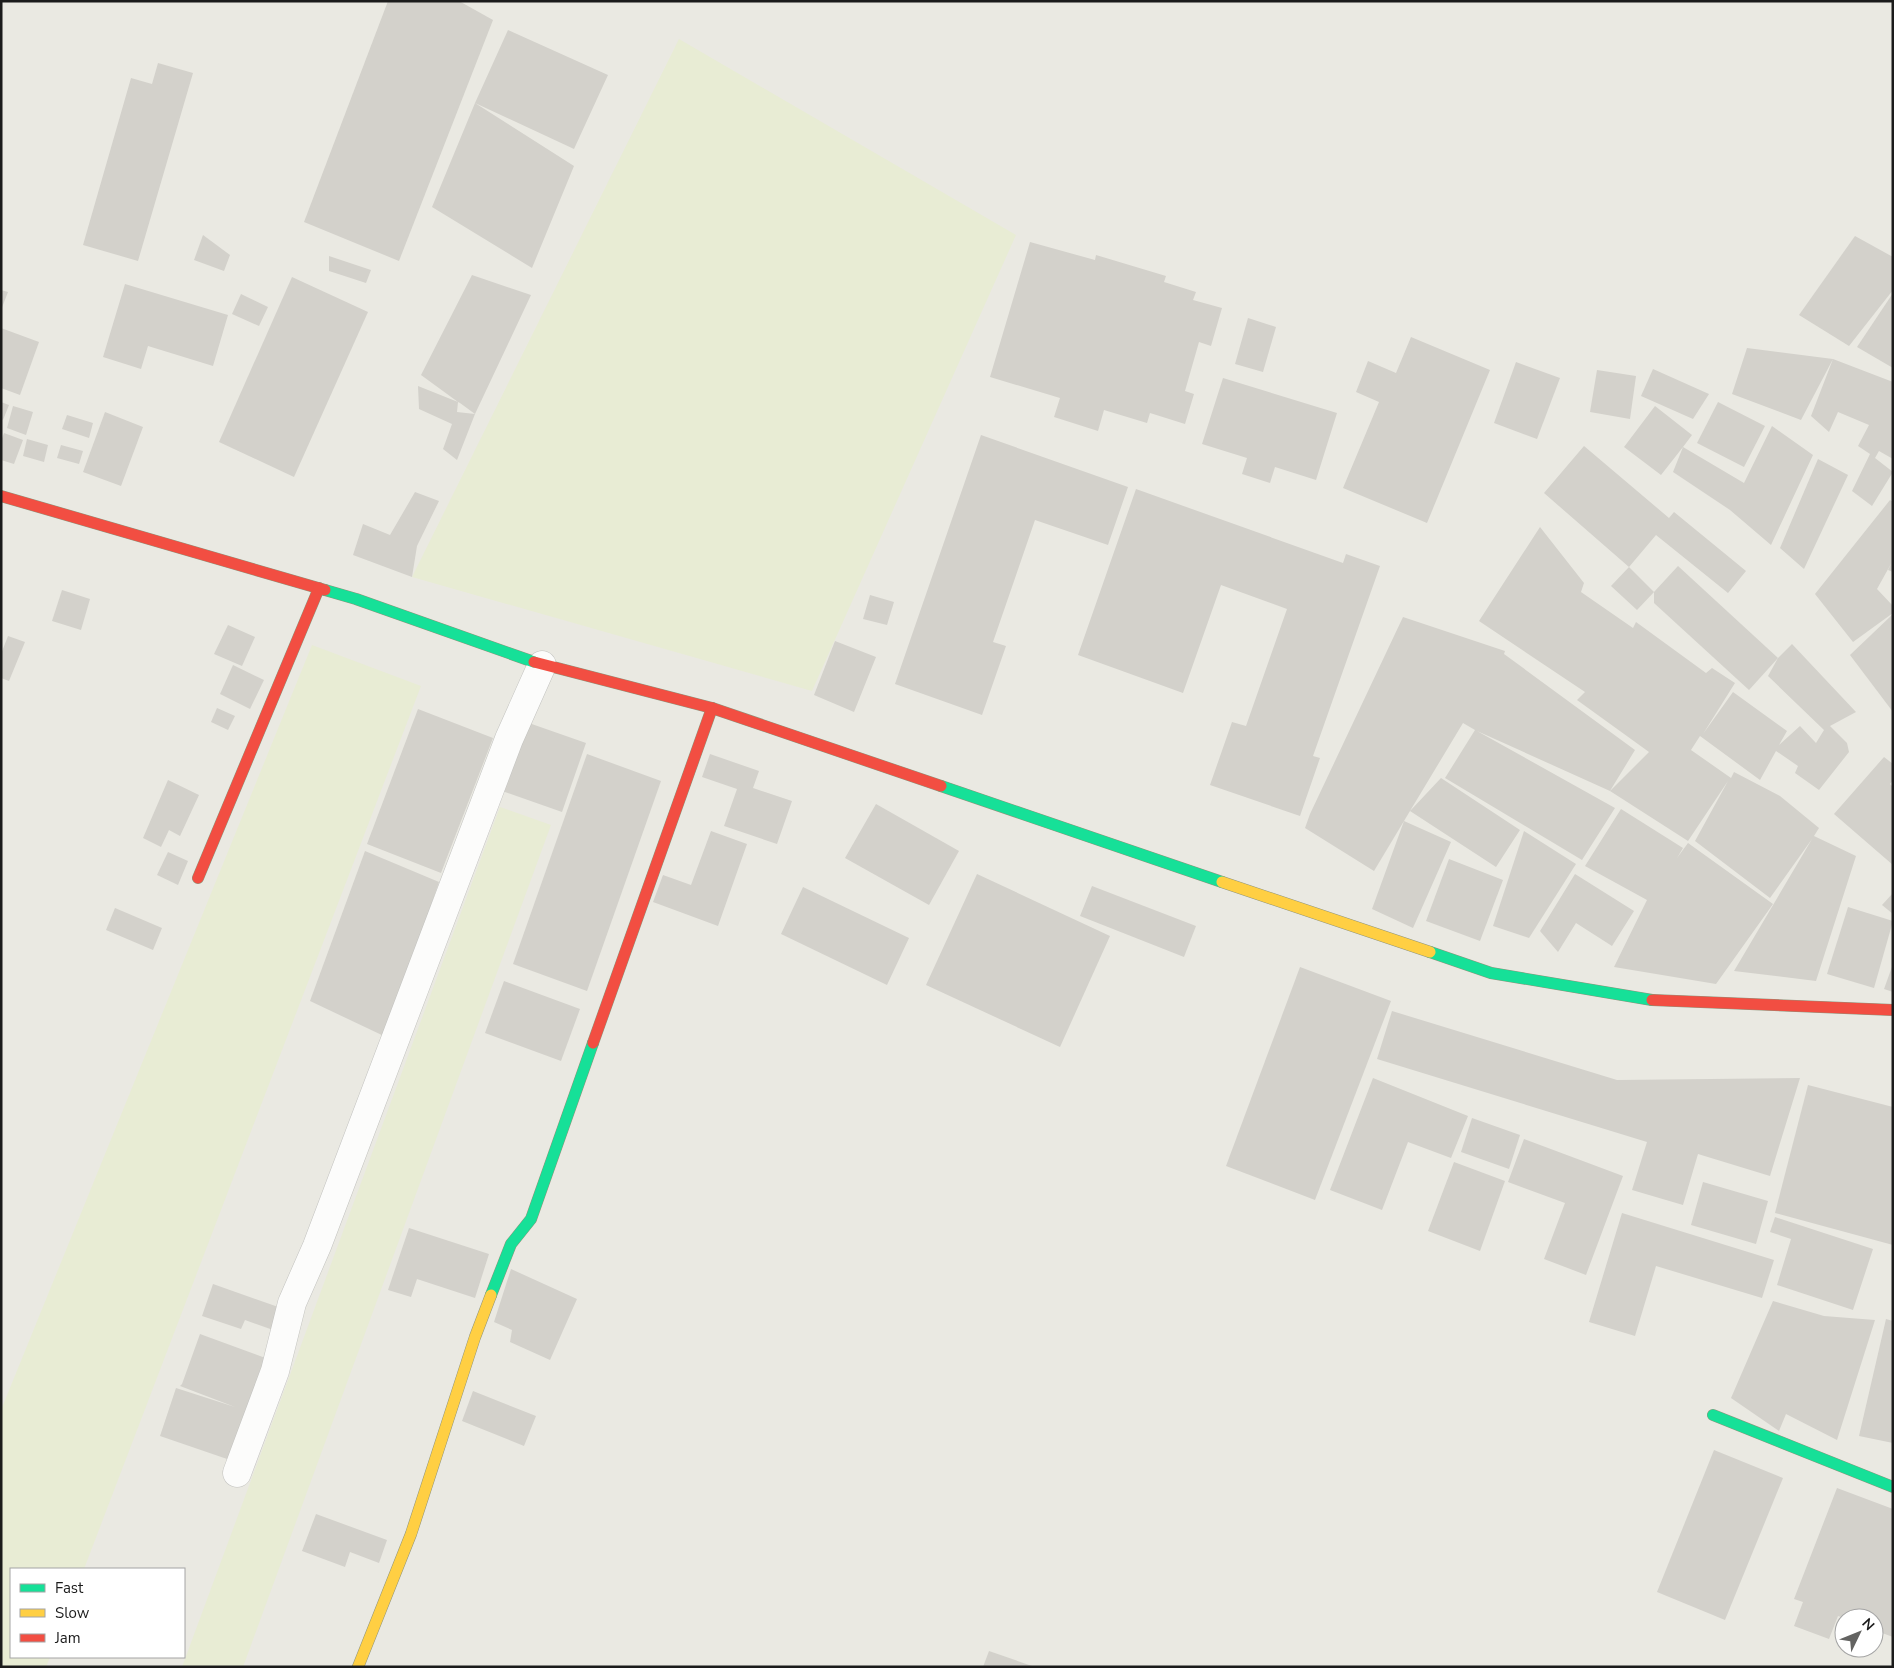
<svg xmlns="http://www.w3.org/2000/svg" width="1894" height="1668" viewBox="0 0 1894 1668" font-family="'Nunito Sans',sans-serif">
<style>
.farmland{fill:#e8ecd4}
.building{fill:#d3d1cb;fill-rule:evenodd}
.lines{fill:none;stroke-linecap:round;stroke-linejoin:round}
.street-casing{stroke:#c2c2bf;stroke-width:29}
.fast-casing{stroke:#8f947b;stroke-width:12}
.slow-casing{stroke:#8f947b;stroke-width:12}
.jam-casing{stroke:#8f947b;stroke-width:12}
.street{stroke:#fcfcfb;stroke-width:28}
.fast{stroke:#16e098;stroke-width:11}
.slow{stroke:#ffcf43;stroke-width:11}
.jam{stroke:#f24e42;stroke-width:11}
</style>
<rect width="100%" height="100%" fill="#eae9e2"/>
<!-- farmland -->
<g class="farmland">
<path d="M679,39L1016,235L812,691L412,577Z"/>
<path d="M312,645L421,686L84,1569H11V1657H50L46,1667H1V1410Z"/>
<path d="M500,807L551,825L243,1667H182Z"/>
</g>
<!-- building -->
<g class="building">
<path d="M388,1H459L493,20L399,261L304,222Z"/>
<path d="M508,30L608,75L574,149L475,103L574,166L532,268L432,207L475,103Z"/>
<path d="M158,63L193,73L138,261L83,245L131,78L152,84Z"/>
<path d="M203,235L230,255L224,271L194,260Z"/>
<path d="M1855,236L1893,257V290L1849,346L1799,315Z"/>
<path d="M1030,242L1095,260L1096,255L1166,276L1164,282L1196,292L1193,300L1222,308L1211,346L1199,342L1185,391L1194,394L1185,424L1150,413L1147,423L1104,410L1098,431L1054,417L1060,398L990,377Z"/>
<path d="M329,256L371,270L366,283L329,271Z"/>
<path d="M472,275L531,295L475,414L457,460L443,449L452,424L419,409L418,386L458,402L421,375ZM458,402L460,403L475,414L457,412Z"/>
<path d="M292,277L368,312L294,477L219,442Z"/>
<path d="M125,284L228,315L213,366L148,346L141,369L103,357Z"/>
<path d="M1,290L8,292L1,310Z"/>
<path d="M1893,293V368L1857,347Z"/>
<path d="M241,294L268,307L259,326L232,314Z"/>
<path d="M1248,318L1276,327L1263,372L1235,364Z"/>
<path d="M1,328L39,342L20,395L1,388Z"/>
<path d="M1411,337L1490,370L1427,523L1343,488L1379,402L1356,392L1368,361L1396,373Z"/>
<path d="M1747,348L1833,359L1893,382V459L1879,451L1875,458L1893,472L1872,506L1852,491L1870,454L1858,446L1869,425L1838,412L1829,432L1811,416L1833,359L1801,420L1732,394Z"/>
<path d="M1516,362L1560,378L1537,439L1494,423Z"/>
<path d="M1653,369L1709,394L1693,419L1641,396Z"/>
<path d="M1597,370L1636,376L1630,419L1590,412Z"/>
<path d="M1223,378L1337,413L1316,480L1275,467L1270,483L1242,474L1247,458L1202,444Z"/>
<path d="M1,402L9,405L3,420L1,419Z"/>
<path d="M1718,402L1765,426L1744,467L1697,443Z"/>
<path d="M13,406L33,412L26,435L7,428Z"/>
<path d="M1655,406L1692,435L1683,447L1744,483L1772,426L1813,455L1771,545L1730,510L1673,472L1683,447L1661,475L1624,447Z"/>
<path d="M105,412L143,427L121,486L83,472Z"/>
<path d="M67,415L93,423L89,438L62,429Z"/>
<path d="M4,433L23,440L14,464L1,460V441Z"/>
<path d="M981,435L1128,487L1108,545L1035,520L993,642L1006,646L982,715L895,684Z"/>
<path d="M27,439L48,445L44,462L23,456Z"/>
<path d="M61,445L83,451L79,464L57,458Z"/>
<path d="M1584,446L1669,518L1674,512L1746,571L1728,593L1656,535L1629,567L1544,493Z"/>
<path d="M1818,459L1848,475L1804,569L1780,548Z"/>
<path d="M1136,489L1343,563L1346,554L1380,566L1313,756L1320,758L1300,816L1210,785L1232,722L1246,726L1287,609L1221,585L1183,693L1078,655Z"/>
<path d="M415,492L439,501L417,546L412,577L353,555L363,524L390,535Z"/>
<path d="M1890,500L1893,502V572L1888,570L1892,562L1877,589L1893,606V613L1853,642L1815,594Z"/>
<path d="M1540,527L1584,583L1581,592L1633,628L1636,622L1706,673L1712,668L1735,683L1703,734L1733,692L1787,731L1779,745L1800,726L1816,743L1824,730L1768,676L1778,658L1792,644L1856,712L1830,726L1847,743L1849,752L1819,790L1795,773L1798,766L1776,751L1760,780L1700,736L1691,750L1731,778L1734,772L1780,796L1819,828L1814,836L1856,856L1816,981L1734,971L1812,839L1770,898L1695,841L1728,781L1688,841L1610,791L1477,731L1615,808L1582,860L1445,778L1475,730L1463,723L1410,811L1441,778L1520,830L1496,867L1410,811L1404,821L1451,842L1413,928L1372,909L1404,821L1374,871L1305,828L1310,814L1403,617L1505,651L1504,654L1635,750L1610,791L1649,752L1577,700L1585,692L1479,621Z"/>
<path d="M1678,566L1778,658L1749,690L1654,603V592Z"/>
<path d="M1629,567L1654,592L1637,610L1611,586Z"/>
<path d="M62,590L90,599L81,630L52,621Z"/>
<path d="M870,595L894,602L887,625L863,619Z"/>
<path d="M1893,614V712L1850,655Z"/>
<path d="M228,625L255,637L242,666L214,654Z"/>
<path d="M8,636L25,642L9,681L1,678V654Z"/>
<path d="M835,641L876,657L854,712L814,695Z"/>
<path d="M233,665L264,680L250,709L220,694Z"/>
<path d="M217,708L235,716L228,730L211,722Z"/>
<path d="M418,709L493,738L441,873L367,844Z"/>
<path d="M526,722L586,743L562,812L502,791Z"/>
<path d="M587,754L661,781L587,991L513,964Z"/>
<path d="M710,754L759,771L753,788L792,801L777,844L724,826L737,789L702,777Z"/>
<path d="M1884,757L1893,764V780L1890,784L1893,787V865L1834,814Z"/>
<path d="M168,780L199,795L180,836L169,830L161,847L143,838Z"/>
<path d="M876,804L959,851L929,905L845,858Z"/>
<path d="M1621,809L1683,848L1677,858L1688,843L1773,904L1716,984L1614,967L1647,900L1585,866Z"/>
<path d="M711,831L747,844L718,926L653,902L663,875L691,885Z"/>
<path d="M1524,831L1576,864L1529,938L1493,926Z"/>
<path d="M365,851L439,882L386,1037L310,1001Z"/>
<path d="M168,852L188,861L178,885L157,875Z"/>
<path d="M1449,859L1503,880L1480,941L1426,921Z"/>
<path d="M977,874L1110,936L1060,1047L926,985Z"/>
<path d="M1575,874L1634,911L1612,946L1576,923L1558,952L1540,931Z"/>
<path d="M1092,886L1196,926L1184,957L1080,916Z"/>
<path d="M803,887L909,938L887,985L781,934Z"/>
<path d="M1893,893V914L1882,905Z"/>
<path d="M1848,907L1893,921L1874,988L1827,974Z"/>
<path d="M115,908L162,928L153,950L106,930Z"/>
<path d="M1893,964V992L1884,989Z"/>
<path d="M1300,967L1391,1001L1315,1200L1226,1166Z"/>
<path d="M504,981L580,1009L561,1061L485,1033Z"/>
<path d="M1392,1011L1617,1080L1800,1078L1770,1176L1698,1154L1683,1205L1632,1190L1647,1142L1377,1059Z"/>
<path d="M1373,1078L1468,1116L1451,1158L1408,1142L1382,1210L1330,1190Z"/>
<path d="M1808,1085L1893,1107V1245L1775,1213Z"/>
<path d="M1472,1118L1520,1135L1509,1169L1461,1152Z"/>
<path d="M1524,1139L1623,1176L1586,1275L1544,1259L1565,1203L1508,1182Z"/>
<path d="M1454,1162L1505,1181L1480,1251L1428,1231Z"/>
<path d="M1703,1182L1768,1201L1756,1244L1691,1225Z"/>
<path d="M1622,1213L1774,1260L1762,1298L1656,1266L1635,1336L1589,1322Z"/>
<path d="M1775,1217L1873,1249L1853,1310L1777,1285L1791,1239L1770,1232Z"/>
<path d="M409,1228L489,1254L475,1298L417,1279L411,1297L388,1290Z"/>
<path d="M511,1269L577,1299L550,1360L510,1342L512,1330L494,1322Z"/>
<path d="M213,1284L284,1309L276,1331L245,1320L241,1329L202,1316Z"/>
<path d="M1773,1301L1824,1316L1875,1320L1837,1440L1786,1414L1779,1431L1731,1398Z"/>
<path d="M1886,1319L1893,1321V1443L1859,1436Z"/>
<path d="M200,1334L268,1359L230,1460L160,1436L176,1388L235,1407L180,1386L182,1384Z"/>
<path d="M473,1391L536,1416L524,1446L462,1421Z"/>
<path d="M1714,1450L1783,1478L1725,1620L1657,1592Z"/>
<path d="M1837,1488L1893,1509V1637L1874,1630V1618H1844L1838,1616L1829,1639L1794,1626L1803,1602L1794,1599Z"/>
<path d="M316,1514L387,1540L379,1563L350,1552L345,1567L302,1551Z"/>
<path d="M989,1651L1032,1666V1667H983Z"/>
</g>
<g class="lines">
<defs>
<path id="street" d="M237,1473L275,1371L292,1303L317,1246L509,739L542,665"/>
<g id="fast">
<path d="M325,590L356,599L534,662"/>
<path d="M941,786L1222,882"/>
<path d="M1430,952L1491,973L1652,1000"/>
<path d="M491,1295L511,1244L531,1219L593,1043"/>
<path d="M1713,1415L1893,1487"/>
</g>
<g id="slow">
<path d="M1222,882L1430,952"/>
<path d="M358,1667L411,1534L475,1337L491,1295"/>
</g>
<g id="jam">
<path d="M1,496L325,590"/>
<path d="M534,662L712,708L941,786"/>
<path d="M198,878L319,588"/>
<path d="M1652,1000L1893,1010"/>
<path d="M593,1043L712,708"/>
</g>
</defs>
<!-- street casing -->
<use href="#street" class="street-casing"/>
<!-- fast casing -->
<use href="#fast" class="fast-casing"/>
<!-- slow casing -->
<use href="#slow" class="slow-casing"/>
<!-- jam casing -->
<use href="#jam" class="jam-casing"/>
<!-- street -->
<use href="#street" class="street"/>
<!-- fast -->
<use href="#fast" class="fast"/>
<!-- slow -->
<use href="#slow" class="slow"/>
<!-- jam -->
<use href="#jam" class="jam"/>
</g>
<!-- border -->
<rect width="1894" height="1668" fill="none" stroke="#1b1b1b" stroke-width="5"/>
<!-- legend -->
<rect x="10" y="1568" width="175" height="90" fill="#ffffff" stroke="#a4a4a4"/>
<rect x="20" y="1584" width="25" height="8" fill="#16e098" stroke="#a4a4a4"/>
<text x="55" y="1593" font-size="15" fill="#1b1b1b">Fast</text>
<rect x="20" y="1609" width="25" height="8" fill="#ffcf43" stroke="#a4a4a4"/>
<text x="55" y="1618" font-size="15" fill="#1b1b1b">Slow</text>
<rect x="20" y="1634" width="25" height="8" fill="#f24e42" stroke="#a4a4a4"/>
<text x="55" y="1643" font-size="15" fill="#1b1b1b">Jam</text>
<!-- north arrow -->
<g transform="translate(1859 1633) rotate(47)"><circle r="24" fill="#ffffff" stroke="#a4a4a4"/>
<path d="M0-4L9 19L0 12L-9 19Z" fill="#636361"/>
<text y="-8" font-size="14" font-weight="bold" text-anchor="middle" fill="#1b1b1b">N</text>
</g>
</svg>
